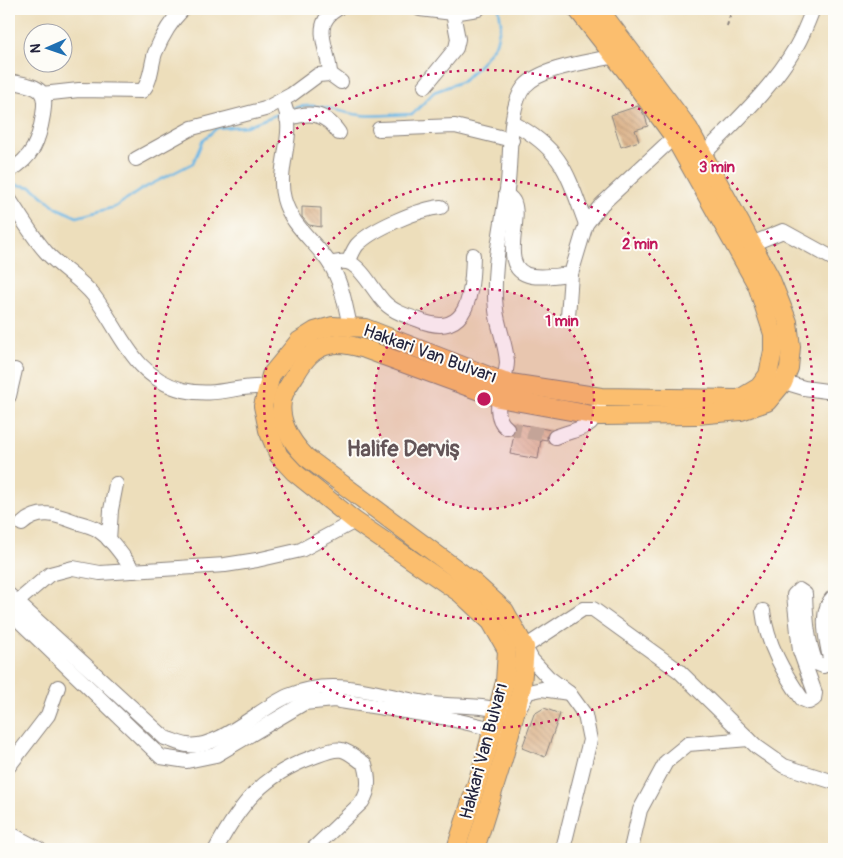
<svg xmlns="http://www.w3.org/2000/svg" width="843" height="858" viewBox="0 0 843 858" font-family="Pangolin,sans-serif">
<style>
.lines{fill:none;stroke-linecap:round;stroke-linejoin:round}
.stream{stroke:#6cb7e5;stroke-width:2.5}
.building{fill:url(#building-back-hatch)}
.minor-tunnel{stroke:#c4b8a1;stroke-width:14;stroke-dasharray:14 7;stroke-linecap:butt}
.minor-casing{stroke:#88807b;stroke-width:16}
.major-casing{stroke:#88807b;stroke-width:20}
.path{stroke:#88807b;stroke-width:2;stroke-dasharray:4 4;stroke-linecap:butt}
.minor{stroke:#fff;stroke-width:14}
.major{stroke:#fbbe6e;stroke-width:18}
.ring{fill:none;stroke:#c2185b;stroke-width:2.5;stroke-dasharray:2.5 5}
.labels{text-anchor:middle;dominant-baseline:central;stroke-width:4;stroke-linejoin:round;paint-order:stroke}
.street-label{font-size:18px;fill:#22223b;stroke:#fdfcf7}
.district-label{font-size:22px;font-weight:bold;fill:#635558;stroke:#fdfcf7}
.centre{fill:#c2185b;stroke:#fdfcf7;stroke-width:2.5}
.ring-label{font-size:15px;text-anchor:middle;font-weight:bold;fill:#c2185b;stroke:#fdfcf7;stroke-width:4;stroke-linejoin:round;paint-order:stroke}
</style>
<defs>
<pattern id="building-back-hatch" width="6" height="6" patternUnits="userSpaceOnUse" patternTransform="scale(1.25)"><rect width="6" height="6" fill="#ddb58d"/><path d="M-1 5l2 2M0 0l6 6M5-1l2 2" fill="none" stroke="#bd9b7b"/></pattern>
</defs>
<rect width="100%" height="100%" fill="#fdfcf7"/>
<filter id="ink" filterUnits="userSpaceOnUse"><feTurbulence type="fractalNoise" baseFrequency=".02" numOctaves="2"/><feDisplacementMap in="SourceGraphic" scale="10" xChannelSelector="R" yChannelSelector="G"/><feConvolveMatrix kernelMatrix="1 2 1 2 8 2 1 2 1" color-interpolation-filters="sRGB"/></filter>
<filter id="wash" filterUnits="userSpaceOnUse"><feTurbulence type="fractalNoise" baseFrequency=".0096" numOctaves="4" result="noise"/><feDisplacementMap in="SourceGraphic" scale="20" xChannelSelector="R" yChannelSelector="G"/><feGaussianBlur stdDeviation="1.12" result="paint"/><feColorMatrix in="noise" values="0 0 0 0 0 0 0 0 0 0 0 0 0 0 0 0 0 1.4 0 .05"/><feComposite in="paint" operator="in"/></filter>
<g filter="url(#wash)">
<rect width="100%" height="100%" fill="#eddebb"/>
<g class="lines">
<!-- stream -->
<g class="stream">
<path d="M291,109C317,100 336,113 361,115C378,117 396,114 413,114L434,92L463,81L481,63L496,43L501,23L499,9"/>
<path d="M11,184L32,187L57,208L77,217L115,207L142,189L193,163L203,140L217,128L246,126L281,113"/>
</g>
</g>
<g id="blocks">
<!-- building -->
<g class="building">
<path d="M638,106L645,116L648,126L635,130L639,141L621,147L611,115Z"/>
<path d="M302,207L321,208V227L309,225L302,217Z"/>
<path d="M514,423L551,430L547,435V440L541,439L538,459L510,454L515,430Z"/>
<path d="M544,708L560,714L545,757L522,748L534,714Z"/>
</g>
</g>
</g>
<g filter="url(#ink)">
<use href="#blocks" fill-opacity="0" stroke="#88807b" stroke-width="1"/>
<g class="lines">
<!-- minor-tunnel -->
<path class="minor-tunnel" d="M507,428L555,437"/>
<defs>
<g id="minor">
<path d="M420,9L453,13L478,9"/>
<path d="M330,74C330,51 309,25 337,9"/>
<path d="M9,81C19,84 34,84 41,92C46,99 44,107 43,115C39,140 33,158 9,171"/>
<path d="M425,86L456,48L458,39L453,13"/>
<path d="M42,94L79,90L142,91C151,83 151,65 155,53C162,36 170,22 183,9"/>
<path d="M282,101C299,131 275,167 284,199C291,226 316,242 330,264C342,283 345,305 350,326"/>
<path d="M287,119C309,111 325,112 339,133"/>
<path d="M513,123C563,150 567,173 586,224"/>
<path d="M379,129L455,126L512,140"/>
<path d="M704,154C736,121 772,88 796,47C803,35 808,22 813,9"/>
<path d="M136,159L192,128L265,109L291,95L318,75L330,74L341,82"/>
<path d="M506,194C509,197 513,199 514,203C522,222 497,270 532,276C544,278 559,275 571,274"/>
<path d="M9,199C21,217 32,236 46,252C60,268 81,279 94,296C122,333 133,377 183,390C216,398 236,385 266,387"/>
<path d="M744,247L783,231L834,259"/>
<path d="M348,262C351,257 353,250 357,245C372,229 419,209 441,207"/>
<path d="M330,264C338,262 345,260 352,264C365,272 374,292 385,303C394,312 407,316 419,320C470,341 472,290 473,255"/>
<path d="M568,317L571,274L586,224L602,204L674,137"/>
<path d="M774,379L804,388L834,392"/>
<path d="M9,396L15,370"/>
<path d="M507,428C487,413 507,381 507,362C506,344 498,328 496,310C491,268 503,224 508,182C511,156 508,105 525,86C542,67 590,62 615,56"/>
<path d="M555,437C583,426 595,431 601,397"/>
<path d="M22,524C39,508 57,515 76,522C83,524 92,526 98,530C113,540 123,557 134,571"/>
<path d="M109,540L111,510L116,484"/>
<path d="M9,595L165,738C172,740 180,744 187,745C218,750 260,708 288,696C338,674 384,698 433,704C461,707 489,704 515,715L528,692L542,689L569,693"/>
<path d="M17,602L50,574L73,568L100,573L225,565L257,560L301,550L355,521"/>
<path d="M9,611L161,757L187,761L216,755L304,703L334,700L442,717L502,731"/>
<path d="M763,611C767,644 783,672 802,699L809,702L814,699L815,693L800,651L794,595L799,590L805,594C806,618 807,641 816,663L823,666L828,664L830,659C827,641 818,611 834,596"/>
<path d="M9,766L48,715L58,687"/>
<path d="M9,833L39,849"/>
<path d="M216,849C240,804 263,775 313,757C321,754 333,748 342,750C350,752 358,760 365,764C369,778 370,790 362,802L313,849"/>
<path d="M563,849L590,740L585,715L569,693L548,677L532,660L525,647L583,609H593L679,671L757,747L784,766L834,782"/>
<path d="M631,849L640,810L666,762L688,744L749,739"/>
</g>
<g id="major">
<path d="M456,849L487,751L498,708L505,682L507,650L491,622L460,593L355,521L294,472L279,456L268,430L263,406L271,375L299,341L315,331L333,326L365,328L504,382L601,397L739,399L759,387L768,375L773,351V334L757,285L674,137L625,70L577,9"/>
<path d="M475,849L504,756L522,686L525,647L505,611L471,580L306,457C291,442 275,417 284,394C287,387 292,380 296,374C304,360 313,348 330,345C341,342 354,346 365,349L499,398L598,416L697,415L741,411L767,402L783,383L789,368L791,347L788,322L770,277L689,129L599,9"/>
</g>
</defs>
<!-- minor casing -->
<use href="#minor" class="minor-casing"/>
<!-- major casing -->
<use href="#major" class="major-casing"/>
<!-- path -->
<path class="path" d="M727,26L732,9"/>
<!-- minor -->
<use href="#minor" class="minor"/>
<!-- major -->
<use href="#major" class="major"/>
</g>
</g>
<!-- distance rings -->
<circle cx="484" cy="399" r="110" fill="#c2185b" fill-opacity=".12"/>
<g class="ring">
<circle cx="484" cy="399" r="110"/>
<circle cx="484" cy="399" r="220"/>
<circle cx="484" cy="399" r="329"/>
</g>
<g class="labels">
<!-- street labels -->
<g class="street-label">
<text transform="translate(430 354) rotate(20)">Hakkari Van Bulvarı</text>
<text transform="translate(484 751) rotate(-75)">Hakkari Van Bulvarı</text>
</g>
<!-- district labels -->
<g class="district-label">
<text x="403" y="449">Halife Derviş</text>
</g>
</g>
<circle cx="484" cy="399" r="8" class="centre"/>
<g class="ring-label">
<text x="717" y="172">3 min</text>
<text x="640" y="249">2 min</text>
<text x="562" y="326">1 min</text>
</g>
<!-- margin -->
<rect width="843" height="858" fill="none" stroke="#fdfcf7" stroke-width="30"/>
<!-- north arrow -->
<g transform="translate(48 48) rotate(268)"><circle r="24" fill="#fdfcf7" stroke="#a5a5ac"/>
<path d="M0-4L9 19L0 12L-9 19Z" fill="#1f6fb2"/>
<text y="-8" font-size="14" font-weight="bold" text-anchor="middle" fill="#22223b">N</text>
</g>
</svg>
